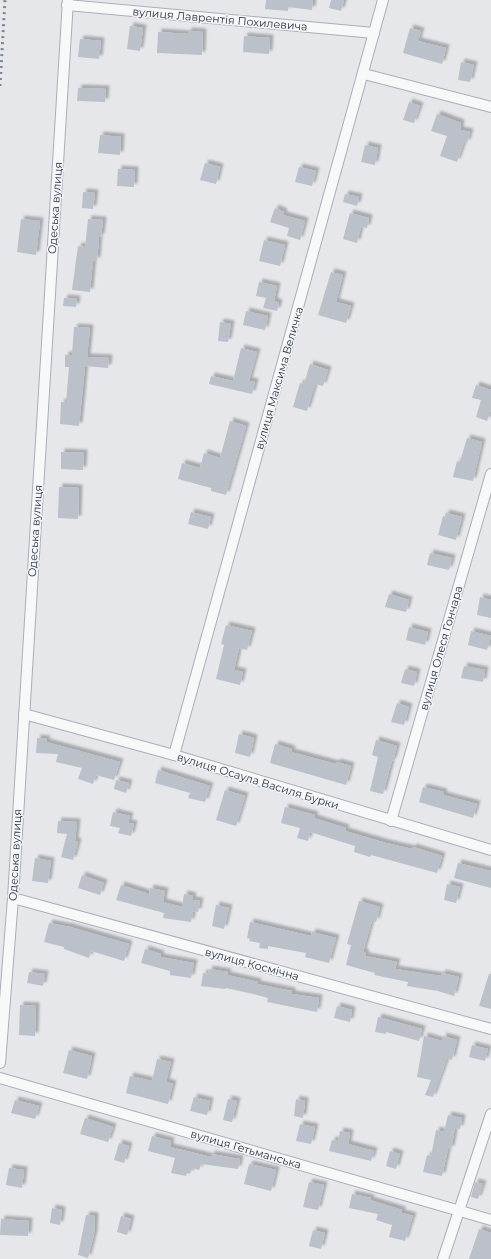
<svg xmlns="http://www.w3.org/2000/svg" width="491" height="1259" viewBox="0 0 491 1259" font-family="Montserrat,sans-serif">
<style>
.building{fill:#bcc0c8;filter:url(#shadow)}
.lines{fill:none;stroke-linecap:round;stroke-linejoin:round}
.minor-casing{stroke:#aaaeb5;stroke-width:12}
.minor{stroke:#f7f8fa;stroke-width:10}
.rail{stroke:#7f8694;stroke-width:3;stroke-dasharray:2 4;stroke-linecap:butt}
.labels{text-anchor:middle;dominant-baseline:central;stroke-width:3;stroke-linejoin:round;paint-order:stroke}
.street-label{font-size:11px;fill:#2d3443;stroke:#f4f6f9}
</style>
<defs>
<filter id="shadow"><feDropShadow dx="3.5" dy="-3.5" stdDeviation="1" flood-color="#0004"/></filter>
</defs>
<rect width="100%" height="100%" fill="#e5e7eb"/>
<!-- building -->
<g class="building">
<path d="M266,0H313L312,10L288,7V11L265,9Z"/>
<path d="M331,0H344L341,11L329,8Z"/>
<path d="M130,26L143,28L140,51L127,49Z"/>
<path d="M410,28L421,31L418,41L446,48L442,64L403,53Z"/>
<path d="M188,31L203,32L202,55L157,53L158,32L188,34Z"/>
<path d="M244,36L270,38L269,54L243,52Z"/>
<path d="M80,39L101,41L99,59L78,57Z"/>
<path d="M461,62L474,65L470,82L458,80Z"/>
<path d="M78,88L106,89L105,102L77,101Z"/>
<path d="M409,102L420,106L414,123L403,120Z"/>
<path d="M437,114L461,123L460,130L470,132L467,143L464,142L457,162L440,156L447,136L431,131Z"/>
<path d="M100,135L121,137L120,155L98,153Z"/>
<path d="M365,145L378,148L375,165L361,162Z"/>
<path d="M205,163L220,167L216,184L200,180Z"/>
<path d="M299,167L316,171L312,186L295,182Z"/>
<path d="M118,169L135,170L134,187L117,186Z"/>
<path d="M83,192L95,193L93,209L82,208Z"/>
<path d="M345,194L359,197L357,206L343,202Z"/>
<path d="M275,208L284,212L283,215L305,221L300,240L287,236L289,228L270,222Z"/>
<path d="M350,213L369,218L367,228L361,227L357,243L343,239Z"/>
<path d="M21,219L40,221L36,255L17,252Z"/>
<path d="M88,219L103,220L101,237H99L97,261L93,260L90,292L72,290L78,246L85,247Z"/>
<path d="M264,240L285,245L280,266L259,261Z"/>
<path d="M331,272L343,275L336,302L351,306L346,323L318,315Z"/>
<path d="M259,282L277,286L274,301L279,303L277,311L263,308L266,298L256,296Z"/>
<path d="M64,298L77,299L76,307L63,306Z"/>
<path d="M246,311L268,316L265,330L243,325Z"/>
<path d="M220,322L231,324L228,342L218,341Z"/>
<path d="M74,327L90,328L87,357L109,358L108,368L85,366L79,426L60,424L61,402H66L69,367H65V355H72Z"/>
<path d="M241,348L257,352L249,381L255,382L252,394L209,384L211,376L233,381Z"/>
<path d="M310,364L328,370L323,386L315,384L307,411L293,407L300,383L304,384Z"/>
<path d="M476,385L491,390V409L487,421L476,417L481,400L472,398Z"/>
<path d="M230,421L246,426L226,495L211,491V488L178,479L182,463L200,468L204,453L220,458Z"/>
<path d="M467,438L482,442L473,481L453,477L457,461L460,462Z"/>
<path d="M61,452L84,453L83,470L61,469Z"/>
<path d="M59,487L79,488L78,519L58,518Z"/>
<path d="M191,512L211,517L208,529L188,524Z"/>
<path d="M446,513L462,517L456,540L438,535L443,516L445,517Z"/>
<path d="M430,553L452,558L449,570L427,565Z"/>
<path d="M389,594L409,600L406,612L385,607Z"/>
<path d="M480,597L491,600V618L477,615Z"/>
<path d="M226,625L252,631L247,650L239,648L234,670L243,672L240,685L216,679L224,645L221,644Z"/>
<path d="M409,627L428,632L425,645L406,640Z"/>
<path d="M471,631L491,636L487,650L468,645Z"/>
<path d="M464,666L485,670L483,682L461,678Z"/>
<path d="M405,669L417,672L414,686L401,683Z"/>
<path d="M397,703L409,707L404,725L391,722Z"/>
<path d="M239,734L254,738L250,757L235,753Z"/>
<path d="M37,738L47,739L46,742L120,762L114,780L96,775L93,784L78,779L82,768L56,762L58,754L36,753Z"/>
<path d="M376,740L397,746L393,761L392,760L383,794L370,791L378,757L372,755Z"/>
<path d="M275,744L292,749L291,752L336,764L337,762L351,766L346,785L270,763Z"/>
<path d="M158,770L210,786L205,802L188,798L190,793L155,783Z"/>
<path d="M116,780L129,783L126,793L114,789Z"/>
<path d="M423,787L444,792L443,795L477,804L473,818L419,802Z"/>
<path d="M225,790L245,796L236,826L216,820Z"/>
<path d="M285,807L315,815L314,818L346,828L345,831L386,843L412,849L413,847L442,856L437,873L371,855L370,857L354,852L355,846L310,832L308,841L297,838L300,828L281,823Z"/>
<path d="M113,812L130,816L128,823L134,824L131,836L118,833L120,828L110,826Z"/>
<path d="M58,821L77,822L75,841L78,842L73,860L61,857L67,834L57,833Z"/>
<path d="M35,858L51,861L48,883L32,881Z"/>
<path d="M458,863L491,871V888L454,878Z"/>
<path d="M82,875L104,883L100,895L78,888Z"/>
<path d="M447,884L460,887L456,903L444,900Z"/>
<path d="M121,885L149,894L150,888L165,891L163,902L182,907L184,894L193,896L192,900L200,901L198,912L193,911L191,922L163,918L164,913L116,900Z"/>
<path d="M359,901L380,907L376,922L372,920L363,952L366,953L365,956L397,962L395,969L441,976L442,973L459,977L454,996L438,991L407,986L408,982L374,975L375,973L346,965L351,945L347,944Z"/>
<path d="M216,905L229,908L224,929L212,926Z"/>
<path d="M250,922L311,936L312,932L336,938L329,963L305,957L306,953L268,946V949L259,948L260,943L249,941L250,939L247,938Z"/>
<path d="M49,923L70,927L129,944L124,961L91,951L89,958L64,949V947L44,942Z"/>
<path d="M145,949L161,954L160,957L194,963L191,978L170,975V971L141,963Z"/>
<path d="M209,969L228,972L227,975L258,982L257,984L292,991V994L319,998L317,1012L267,1002L268,998L253,994L226,988L225,989L201,986L203,973L208,974Z"/>
<path d="M29,972L45,974L43,986L27,983Z"/>
<path d="M489,974H491V1009L479,1006Z"/>
<path d="M20,1005L36,1006L35,1036L19,1035Z"/>
<path d="M337,1006L352,1010L350,1022L334,1018Z"/>
<path d="M378,1017L422,1029L419,1041L386,1032V1034L375,1032Z"/>
<path d="M424,1036L442,1041L443,1036L457,1040L452,1060L447,1058L433,1097L425,1095L431,1080L417,1077Z"/>
<path d="M472,1045L488,1049L485,1061L469,1057Z"/>
<path d="M69,1050L92,1056L87,1079L63,1073Z"/>
<path d="M157,1059L171,1062L166,1082L173,1084L168,1104L126,1093L130,1076L152,1081Z"/>
<path d="M194,1097L210,1101L207,1115L190,1111Z"/>
<path d="M228,1099L237,1101L232,1122L223,1120Z"/>
<path d="M296,1099L305,1101L303,1118L294,1116Z"/>
<path d="M15,1100L39,1106L35,1119L11,1113Z"/>
<path d="M448,1115L462,1118L460,1129L455,1128L451,1149H448L442,1176L423,1172L427,1155L431,1156L436,1130L444,1132Z"/>
<path d="M85,1118L113,1127L108,1142L80,1134Z"/>
<path d="M300,1124L315,1127L311,1144L296,1141Z"/>
<path d="M340,1131L350,1133L348,1144L374,1151L371,1161L329,1151L332,1140L338,1141Z"/>
<path d="M152,1136L171,1141L170,1147L211,1157V1154L240,1159L238,1169L201,1164L199,1170L192,1168L190,1174L187,1173L186,1176L171,1173L175,1158L148,1151Z"/>
<path d="M119,1143L129,1146L124,1163L114,1160Z"/>
<path d="M390,1151L400,1154L396,1169L386,1166Z"/>
<path d="M249,1164L276,1170L271,1191L244,1184Z"/>
<path d="M9,1168L24,1170L22,1188L6,1185Z"/>
<path d="M309,1182L324,1185L318,1210L303,1207Z"/>
<path d="M475,1182L483,1184L478,1199L471,1197Z"/>
<path d="M352,1194L371,1198L370,1200L402,1210V1213L413,1216L405,1241L389,1237L392,1225L376,1220L378,1214L349,1208Z"/>
<path d="M52,1208L62,1210L60,1225L50,1223Z"/>
<path d="M86,1215L95,1216L94,1234L88,1258L78,1255Z"/>
<path d="M121,1216L131,1219L127,1235L117,1232Z"/>
<path d="M1,1219L29,1221L28,1236L0,1235Z"/>
<path d="M479,1229L491,1233V1259H469Z"/>
<path d="M313,1230L325,1233L321,1249L309,1246Z"/>
</g>
<g class="lines">
<defs>
<g id="minor">
<path d="M67,5L374,33"/>
<path d="M364,74L491,107"/>
<path d="M24,714L174,755L491,850"/>
<path d="M174,755L383,0"/>
<path d="M391,821L491,474"/>
<path d="M13,898L491,1029"/>
<path d="M0,1063L13,898L68,0"/>
<path d="M0,1078L491,1220"/>
<path d="M443,1259L491,1114"/>
</g>
</defs>
<!-- minor casing -->
<use href="#minor" class="minor-casing"/>
<!-- minor -->
<use href="#minor" class="minor"/>
<!-- rail -->
<path class="rail" d="M0,86L5,0"/>
</g>
<g class="labels">
<!-- street labels -->
<g class="street-label">
<text transform="translate(220 19) rotate(5)">вулиця Лаврентія Похилевича</text>
<text transform="translate(55 208) rotate(-86)">Одеська вулиця</text>
<text transform="translate(279 378) rotate(-74)">вулиця Максима Величка</text>
<text transform="translate(35 531) rotate(-86)">Одеська вулиця</text>
<text transform="translate(441 648) rotate(-74)">вулиця Олеся Гончара</text>
<text transform="translate(258 781) rotate(17)">вулиця Осаула Василя Бурки</text>
<text transform="translate(15 855) rotate(-87)">Одеська вулиця</text>
<text transform="translate(252 964) rotate(15)">вулиця Космічна</text>
<text transform="translate(246 1149) rotate(16)">вулиця Гетьманська</text>
</g>
</g>
</svg>
